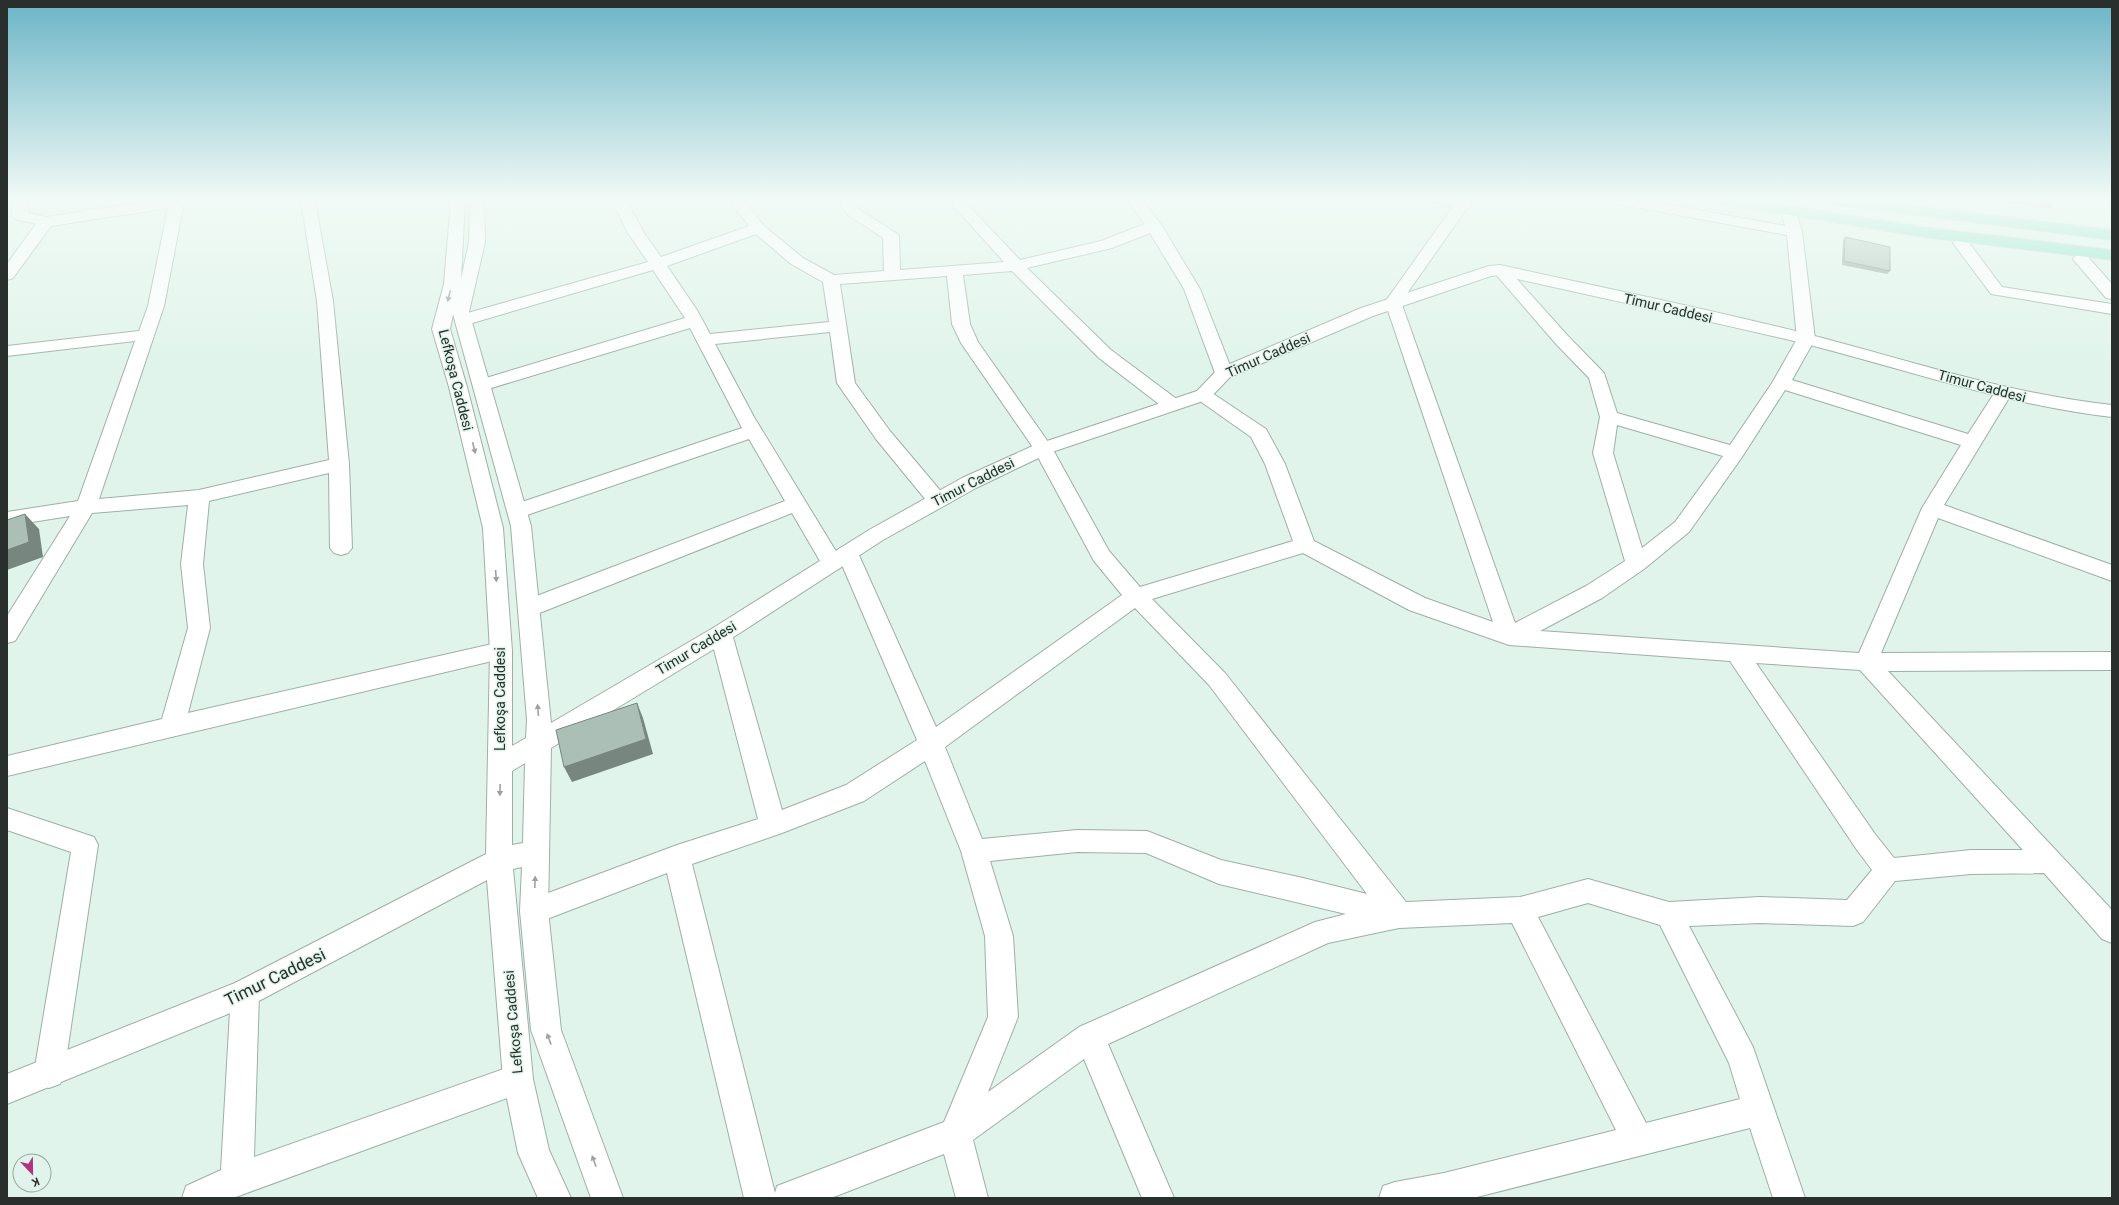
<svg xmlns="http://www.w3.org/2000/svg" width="2119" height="1205" viewBox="0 0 2119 1205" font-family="Roboto,sans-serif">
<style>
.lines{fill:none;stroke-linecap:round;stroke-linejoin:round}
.minor-casing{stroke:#9db0a8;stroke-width:2}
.tertiary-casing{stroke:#9db0a8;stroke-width:2}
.primary-casing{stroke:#d4d5d5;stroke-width:2}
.minor{fill:#fff;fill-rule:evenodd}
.tertiary{fill:#fff;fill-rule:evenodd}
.primary{fill:#85e2c6;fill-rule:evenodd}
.wall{fill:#94a49d}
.shaded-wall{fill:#788680}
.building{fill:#acbfb7;stroke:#788680}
.oneway{fill:#9ea1a0}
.labels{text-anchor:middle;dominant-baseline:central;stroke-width:3;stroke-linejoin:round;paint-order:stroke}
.street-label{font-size:14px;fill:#282f2c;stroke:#e0f4eb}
.near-street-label{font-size:17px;fill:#282f2c;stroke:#e0f4eb}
</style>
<rect width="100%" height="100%" fill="#e0f4eb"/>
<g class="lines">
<defs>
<g id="minor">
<path d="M13,201H27L28,213L46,217L153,201L184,202L164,306L99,499L199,490L329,460L317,301L301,201H315L333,301L349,464L352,548L348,553L341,555L334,553L330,548L329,473L209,501L203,564L210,628L188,713L501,642L509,645L512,651L509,657L7,776V756L162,719L188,628L181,564L188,505L92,513L15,641L7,643V616L70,516L7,526V512L78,501L135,341L7,356V346L139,331L148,306L168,208L51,226L13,278L7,280V264L36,224L15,219L12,216Z"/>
<path d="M612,201H627L644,233L661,257L749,226L730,201H745L763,225L803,258L834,275L884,271L883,238L847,214L838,201H853L857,208L896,233L899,236L900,270L1004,262L949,201H964L1020,260L1101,241L1145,224L1128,201H1143L1162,226L1200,289L1233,373L1230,377L1224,378L1218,377L1215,373L1184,289L1150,233L1112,248L1027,268L1111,350L1178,400L1180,404L1178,408L1171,410L1164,408L1099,358L1012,271L963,275L970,324L978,342L1051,446L1109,551L1140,587L1293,541L1265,464L1251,437L1197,399L1194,395L1197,391L1203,389L1209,391L1266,429L1285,464L1314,541L1425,598L1493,622L1385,302L1457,201H1472L1401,302L1515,623L1586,586L1625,561L1593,453L1600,417L1589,378L1556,344L1492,270L1494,267H1506L1568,336L1604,373L1617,413L1730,445L1772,383L1797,339L1787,235L1623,205L1618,204L1616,201H1649L1785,226L1781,210L1784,207H1794L1802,232L1815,339L1792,380L1968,434L1997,389L2003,387L2009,389L2012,393L1944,505L2112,565V581L1938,518L1881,653L2112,652V670L1888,671L2112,910V943L2102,939L2044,873L1971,874L1895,881L1863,922L1853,926L1760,923L1689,926L1753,1047L1805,1198H1773L1750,1128L1473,1198H1379L1383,1186L1395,1182L1444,1173L1616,1130L1512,923L1399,928L1328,943L1108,1044L1174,1198H1142L1084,1059L973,1140L988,1198H956L944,1154L831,1198H744L667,873L534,924L524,920L520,911L524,902L677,845L758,819L710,634L713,628L721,626L729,628L732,634L782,810L846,785L917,740L842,565L840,568L832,571L824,568L792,513L537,614L529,616L521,614L518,608L521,602L785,501L749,439L524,516L517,518L510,516L507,511L510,506L742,428L690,328L488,389L482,390L476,389L473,385L476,381L685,318L653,270L469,324L463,325L457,324L455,320L457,316L648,262L628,233ZM756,234L791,264L823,282L829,322L710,334L697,310L667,266ZM947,276L952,324L961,343L1032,446L1094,561L1122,595L936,727L858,553L854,548L847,546L840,548L837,553L754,417L715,344L830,332L837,383L876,439L930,505L937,507L944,505L947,500L944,495L890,431L855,383L840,284ZM1785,390L1961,445L1922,508L1859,653L1540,631L1602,598L1644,569L1689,532L1742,457ZM1617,425L1723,456L1675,522L1642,548L1613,453ZM1303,553L1409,610L1509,645L1730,661L1857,850L1872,870L1847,900L1760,897L1669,902L1588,879L1520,897L1406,902L1225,673L1152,599ZM1135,608L1209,685L1367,894L1303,878L1221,860L1147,831L1077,830L982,839L945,747ZM1756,663L1860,670L2023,850H1971L1894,858L1875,834ZM925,761L961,851L985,936L988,1017L944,1122L777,1186L775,1193L692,864L782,833L864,801ZM1077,852L1146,853L1219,884L1346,914L1315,922L1079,1027L988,1092L1018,1017L1013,936L990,861ZM1588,903L1660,925L1729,1063L1740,1099L1646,1123L1538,917Z"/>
<path d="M1961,238L1967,240L2002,287L2112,304V314L1991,294L1953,243L1955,240Z"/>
<path d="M2081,254L2087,256L2112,284V299L2106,298L2073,259L2075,256Z"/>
<path d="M7,808L94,837L98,845L64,1073L60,1084L49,1088L38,1084L34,1073L71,852L7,830Z"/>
<path d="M245,979L255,983L259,993L254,1157L518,1064L529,1068L533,1079L529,1090L518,1094L233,1198H182L186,1186L221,1170L231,993L235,983Z"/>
</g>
<path id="tertiary" d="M451,201H465L461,279L469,242L470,201H484L485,242L469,312L531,526L551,723L713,628L869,530L962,478L1035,445L1197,391L1218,369L1361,308L1489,266L1500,265C1604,288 1708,309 1811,335C1911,361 2009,394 2112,405V417C2006,405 1905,369 1802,343C1702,319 1601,298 1500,275L1491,276L1373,316L1230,377L1209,399L1049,453L976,488L883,540L729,640L551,748L548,911L561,1030L623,1198H591L531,1030L520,911L522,867L513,869L533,1079L549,1150L571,1198H538L518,1153L503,1079L487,880L255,1003L7,1104V1074L235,983L486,854L490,651L483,528L449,387L432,329L444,284ZM453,314L511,526L527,720L526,738L512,746V651L503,528L467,387L450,329ZM525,763L523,843L512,845V771Z"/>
<g id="primary">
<path d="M1720,201H1757L1923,227L2112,250V260L1923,237L1727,205L1722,204Z"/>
<path d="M1829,201H1874L2112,230V240L1836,205L1831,204Z"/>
</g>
</defs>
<!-- minor casing -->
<use href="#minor" class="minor-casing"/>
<!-- tertiary casing -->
<use href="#tertiary" class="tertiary-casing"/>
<!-- primary casing -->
<use href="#primary" class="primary-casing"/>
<!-- minor -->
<use href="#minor" class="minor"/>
<!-- tertiary -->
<use href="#tertiary" class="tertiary"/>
<!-- primary -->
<use href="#primary" class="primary"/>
</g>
<!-- wall -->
<g class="wall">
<path d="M1422,201H1455L1451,208Z"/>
<path d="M1995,201H2053L2049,209Z"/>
<path d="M1845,237L1890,271L1887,274L1842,265L1843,241Z"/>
</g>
<!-- shaded-wall -->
<g class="shaded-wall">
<path d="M1453,201H1455L1451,208Z"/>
<path d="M25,514L39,529L43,557L7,570V550Z"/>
<path d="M637,703L643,718L653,754L572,782L564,767Z"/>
</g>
<!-- building -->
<g class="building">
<path d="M1845,237L1890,247V271L1844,261Z"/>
<path d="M25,514L29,542L7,550V520Z"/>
<path d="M637,703L646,739L564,767L556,730Z"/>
</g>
<!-- one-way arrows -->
<defs><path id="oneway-solid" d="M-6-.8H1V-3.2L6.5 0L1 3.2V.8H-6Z"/></defs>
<g class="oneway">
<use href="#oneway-solid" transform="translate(449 296) rotate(104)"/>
<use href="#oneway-solid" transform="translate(474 448) rotate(76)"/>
<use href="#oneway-solid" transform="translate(496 576) rotate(86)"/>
<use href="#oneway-solid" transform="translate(538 710) rotate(-95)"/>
<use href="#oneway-solid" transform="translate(500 790) rotate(91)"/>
<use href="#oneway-solid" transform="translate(535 882) rotate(-88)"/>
<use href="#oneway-solid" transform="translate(549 1039) rotate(-110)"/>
<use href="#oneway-solid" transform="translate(594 1161) rotate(-110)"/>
</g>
<!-- sky -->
<linearGradient id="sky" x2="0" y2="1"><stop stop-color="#6bb5c6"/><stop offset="0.54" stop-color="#f1faf6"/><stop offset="1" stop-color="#f1faf6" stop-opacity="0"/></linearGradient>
<rect width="2119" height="370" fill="url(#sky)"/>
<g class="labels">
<!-- street labels -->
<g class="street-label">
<text transform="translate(1668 308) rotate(13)">Timur Caddesi</text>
<text transform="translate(1268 355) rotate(-24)">Timur Caddesi</text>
<text transform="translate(456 380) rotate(76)">Lefkoşa Caddesi</text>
<text transform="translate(1982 386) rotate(15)">Timur Caddesi</text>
<text transform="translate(973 482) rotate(-27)">Timur Caddesi</text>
<text transform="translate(696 648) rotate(-31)">Timur Caddesi</text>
<text transform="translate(500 699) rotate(-90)">Lefkoşa Caddesi</text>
<text transform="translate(513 1022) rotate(-95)">Lefkoşa Caddesi</text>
</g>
<!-- near-street labels -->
<g class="near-street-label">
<text transform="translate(275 977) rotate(-26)">Timur Caddesi</text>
</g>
</g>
<!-- border -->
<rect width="2119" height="1205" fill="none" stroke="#282f2c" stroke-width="16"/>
<!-- north arrow -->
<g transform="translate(32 1173) rotate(158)"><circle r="19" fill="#e0f4eb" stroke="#96a59f"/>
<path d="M0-3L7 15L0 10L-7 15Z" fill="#b23380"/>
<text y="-6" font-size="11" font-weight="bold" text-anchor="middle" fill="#282f2c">K</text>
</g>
</svg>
